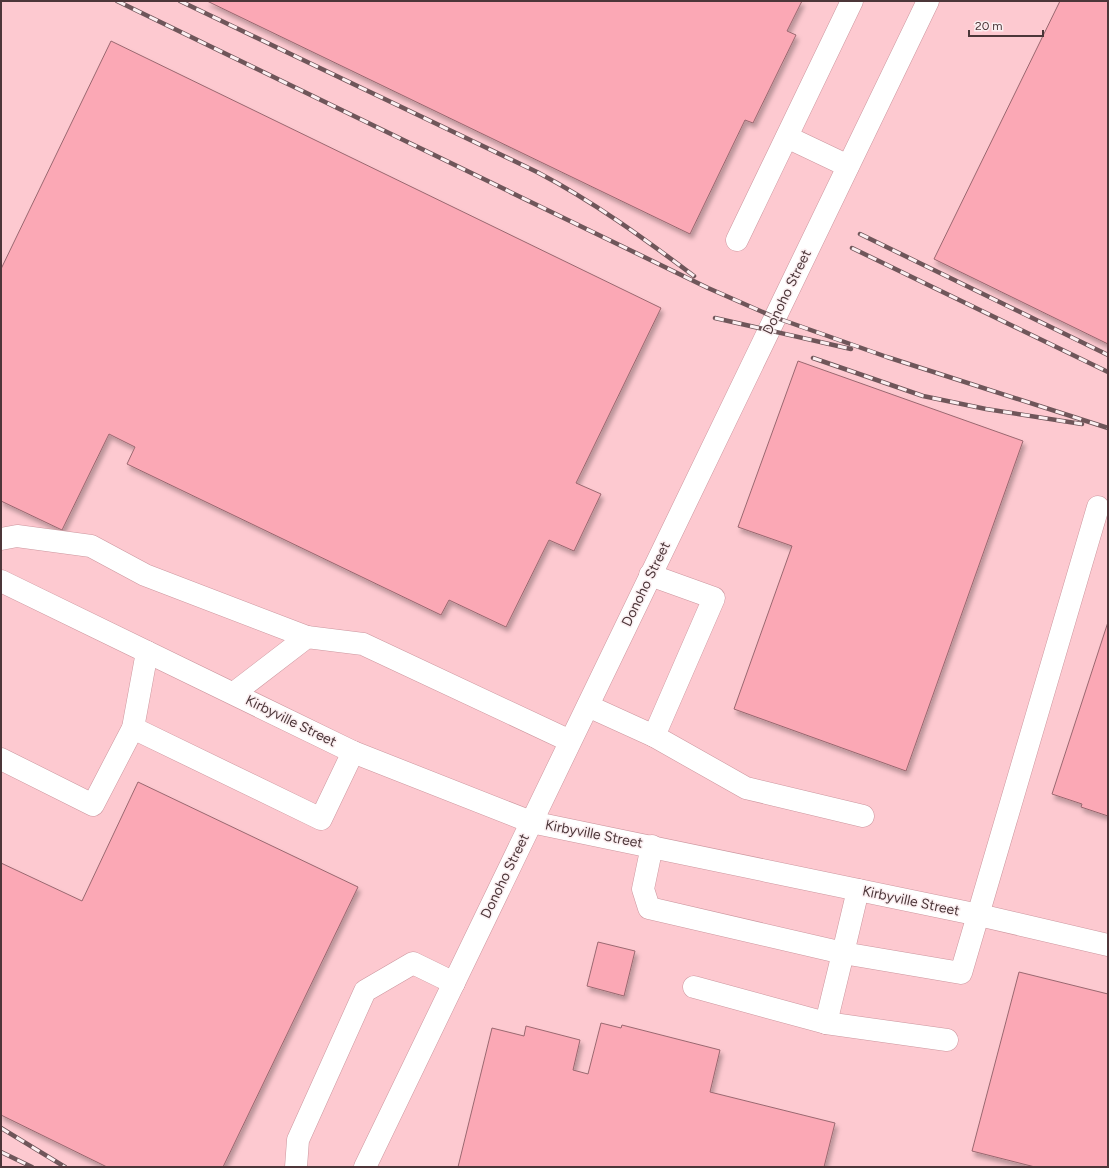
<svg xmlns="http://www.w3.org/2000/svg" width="1109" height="1168" viewBox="0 0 1109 1168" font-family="Figtree,sans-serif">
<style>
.built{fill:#fdc9d0}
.building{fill:#fba8b5;stroke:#9a6870;filter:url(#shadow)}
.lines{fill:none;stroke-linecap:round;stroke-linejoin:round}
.minor-casing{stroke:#cc969e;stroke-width:23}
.minor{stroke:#fff;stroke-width:22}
.rail-casing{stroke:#6f565a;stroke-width:4.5}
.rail{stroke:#fbeff1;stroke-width:3;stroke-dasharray:9;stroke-linecap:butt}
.labels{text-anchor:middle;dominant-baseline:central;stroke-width:3;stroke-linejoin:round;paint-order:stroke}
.street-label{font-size:14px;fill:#4c3639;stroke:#fbeff1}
</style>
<defs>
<filter id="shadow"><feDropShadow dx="2.5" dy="4.5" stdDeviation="2" flood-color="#0004"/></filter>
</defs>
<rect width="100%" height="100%" fill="#fedbe0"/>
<!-- built -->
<rect class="built" x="1" y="1" width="1107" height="1166"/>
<!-- building -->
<g class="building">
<path d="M207,1H802L787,31L796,35L753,123L745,120L690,234Z"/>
<path d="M1060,1H1108V344L934,259Z"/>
<path d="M111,41L661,308L576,483L601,494L574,551L549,540L506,627L449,600L441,615L127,464L135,447L109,434L62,530L1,501V269Z"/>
<path d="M798,361L1023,441L906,771L734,709L792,546L738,527Z"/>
<path d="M1108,622V816L1081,807L1082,804L1052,794Z"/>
<path d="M138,782L358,887L223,1167H107L1,1115V863L82,901Z"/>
<path d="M598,942L635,951L624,996L587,986Z"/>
<path d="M1019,972L1108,994V1167H1035L972,1151Z"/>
<path d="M601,1023L621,1028L622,1025L720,1050L710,1092L835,1123L824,1167H458L492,1028L524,1036L526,1026L580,1040L573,1070L588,1074Z"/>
</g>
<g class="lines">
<defs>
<g id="minor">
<path d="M787,137L848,166"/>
<path d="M737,240L852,1"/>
<path d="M1,539L17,536L91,546L145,575L307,637"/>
<path d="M1,581L353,752L531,822L979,915L1108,945"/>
<path d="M234,693L307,637L363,644L570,741"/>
<path d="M588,706L654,736L714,598L650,575"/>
<path d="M133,728L321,819L353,752"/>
<path d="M654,736L746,788L863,816"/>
<path d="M1,759L93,805L133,728L147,652"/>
<path d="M652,846L643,889L649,908L843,953L858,890"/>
<path d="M694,987L826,1023L947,1040"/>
<path d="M826,1023L843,953L961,973L1098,507"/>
<path d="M296,1167L298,1140L365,991L413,963L454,983"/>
<path d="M365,1167L928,1"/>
</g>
</defs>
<!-- minor casing -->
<use href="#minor" class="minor-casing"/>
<!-- minor -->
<use href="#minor" class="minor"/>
<defs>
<g id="rail">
<path d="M117,1L708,288L774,317L887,357L1108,428"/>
<path d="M180,1L537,172C594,202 642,237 694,276"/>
<path d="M860,234L1108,355"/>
<path d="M852,248L1108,372"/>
<path d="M715,318L851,349"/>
<path d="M813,358L923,396L986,409L1082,424"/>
<path d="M1,1128L65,1167"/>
<path d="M1,1152L32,1167"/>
</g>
</defs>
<!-- rail casing -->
<use href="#rail" class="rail-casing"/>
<!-- rail -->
<use href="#rail" class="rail"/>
</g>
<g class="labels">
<!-- street labels -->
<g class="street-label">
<text transform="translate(787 292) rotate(-64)">Donoho Street</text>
<text transform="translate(646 584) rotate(-64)">Donoho Street</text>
<text transform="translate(291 721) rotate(26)">Kirbyville Street</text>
<text transform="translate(594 834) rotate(11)">Kirbyville Street</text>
<text transform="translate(505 876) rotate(-64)">Donoho Street</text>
<text transform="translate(911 901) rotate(12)">Kirbyville Street</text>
</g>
</g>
<!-- border -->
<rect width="1109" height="1168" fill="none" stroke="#4c3639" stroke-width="4"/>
<!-- scale -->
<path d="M969 30v6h74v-6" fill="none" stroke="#4c3639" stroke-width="2"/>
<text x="975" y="30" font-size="12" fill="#4c3639" stroke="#fbeff1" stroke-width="3" paint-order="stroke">20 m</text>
</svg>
